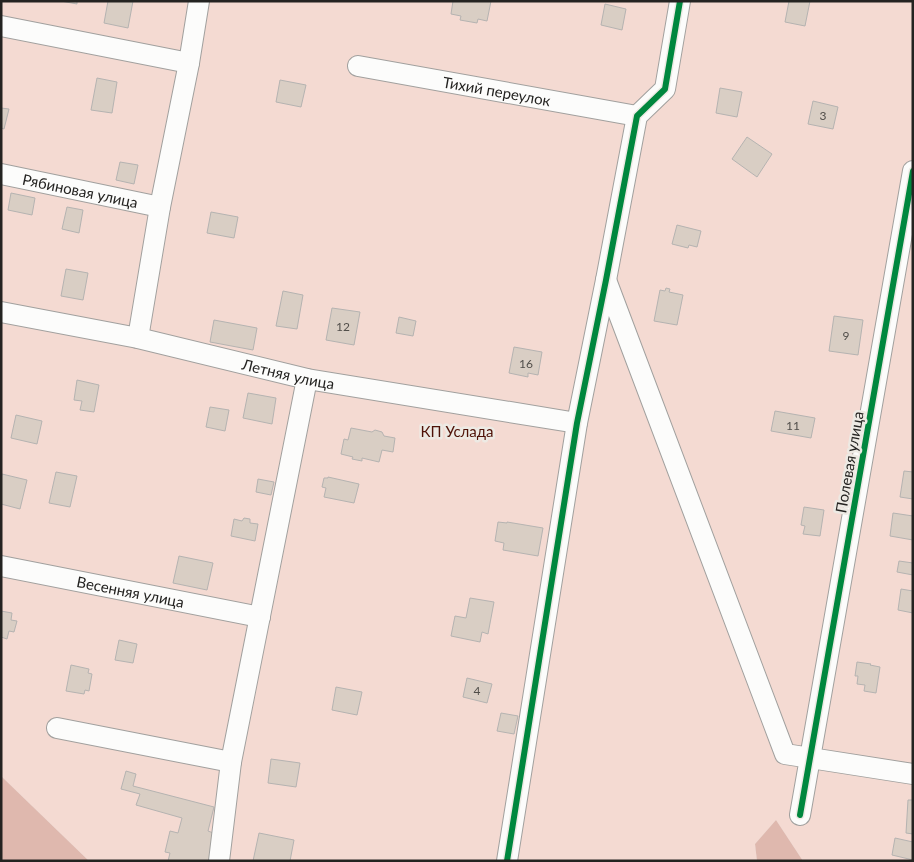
<svg xmlns="http://www.w3.org/2000/svg" width="914" height="862" viewBox="0 0 914 862" font-family="Lato,sans-serif">
<style>
.green{fill:#f4dad2}
.forest{fill:#dfb8ae}
.building{fill:#d9cec4;stroke:#b5b3b1}
.lines{fill:none;stroke-linecap:round;stroke-linejoin:round}
.street-casing{stroke:#a1a09e;stroke-width:22}
.street{stroke:#fcfcfb;stroke-width:20}
.cycleway-casing{stroke:#edeae4;stroke-width:9}
.cycleway{stroke:#00873e;stroke-width:6}
.labels{text-anchor:middle;dominant-baseline:central;stroke-width:5;stroke-linejoin:round;paint-order:stroke}
.number-label{font-size:12px;fill:#514e4a}
.street-label{font-size:15px;fill:#242321;stroke:#edeae4}
.park-label{font-size:15px;fill:#4f1207;stroke:#edeae4}
</style>
<rect width="100%" height="100%" fill="#ebe9e6"/>
<!-- green -->
<path class="green" d="M1,1H913V861H803L776,820L755,844L757,861H89L1,776Z"/>
<!-- forest -->
<g class="forest">
<path d="M1,776L89,861H1Z"/>
<path d="M776,820L803,861H757L755,844Z"/>
</g>
<!-- building -->
<g class="building">
<path d="M61,1H77V4Z"/>
<path d="M108,1H133L128,28L104,23Z"/>
<path d="M453,1H491L487,21L478,19L477,23L460,20L461,16L451,14Z"/>
<path d="M789,1H810L805,26L785,22Z"/>
<path d="M605,4L626,9L622,30L601,25Z"/>
<path d="M97,78L117,82L112,113L91,110Z"/>
<path d="M280,80L306,85L301,107L276,102Z"/>
<path d="M720,88L742,92L737,117L716,113Z"/>
<path d="M813,101L838,107L833,129L808,124Z"/>
<path d="M1,108L9,109L4,129L1,128Z"/>
<path d="M747,137L772,154L757,177L732,159Z"/>
<path d="M120,162L138,165L134,184L116,180Z"/>
<path d="M11,193L35,198L32,215L8,210Z"/>
<path d="M67,207L83,210L79,233L62,229Z"/>
<path d="M211,212L238,217L234,238L207,233Z"/>
<path d="M677,225L701,231L697,247L689,245L688,248L672,244Z"/>
<path d="M66,269L88,273L83,300L61,296Z"/>
<path d="M666,288L670,289L669,292L683,295L677,325L654,321L660,290L665,291Z"/>
<path d="M283,291L303,295L297,329L276,326Z"/>
<path d="M332,308L360,312L354,345L326,340Z"/>
<path d="M834,316L863,320L858,355L829,351Z"/>
<path d="M399,317L416,321L413,336L396,333Z"/>
<path d="M214,320L257,328L253,350L210,342Z"/>
<path d="M514,347L542,352L538,375L528,373V377L509,373Z"/>
<path d="M77,380L99,385L94,412L80,410L82,401L74,400Z"/>
<path d="M248,393L276,398L272,424L243,418Z"/>
<path d="M210,407L229,410L225,431L206,427Z"/>
<path d="M775,411L815,418L811,438L771,431Z"/>
<path d="M16,415L42,421L37,444L11,438Z"/>
<path d="M351,428L372,432L375,430L382,432L384,436L395,438L393,452L382,450L379,462L362,458V461L352,459L353,457L341,454L344,439L348,440Z"/>
<path d="M904,471L913,472V499L900,497Z"/>
<path d="M56,472L77,476L70,507L49,503Z"/>
<path d="M2,474L27,480L20,509L1,504V479Z"/>
<path d="M328,477L359,484L354,503L324,497L326,488L322,487L324,478H328Z"/>
<path d="M258,479L274,482L271,495L256,492Z"/>
<path d="M804,507L824,510L820,536L803,534L805,526L801,525Z"/>
<path d="M893,513L913,516V540L890,536Z"/>
<path d="M244,518L250,519V523L258,524L255,541L231,536L234,519L242,521Z"/>
<path d="M498,522L507,523V522L543,528L538,556L503,550L504,543L495,541Z"/>
<path d="M179,556L213,563L207,590L173,583Z"/>
<path d="M899,561L913,563V575L897,572Z"/>
<path d="M901,589L913,591V613L898,610Z"/>
<path d="M470,598L494,602L488,634L482,632L480,642L451,636L455,616L466,618Z"/>
<path d="M1,611L12,613L11,620L17,621L14,632L9,631L7,639L1,637Z"/>
<path d="M119,640L137,644L133,663L115,660Z"/>
<path d="M857,662L871,664L870,665L880,667L876,693L864,691L865,685L857,684L858,676H855Z"/>
<path d="M71,665L89,669L88,673L92,674L89,691L85,690L84,694L66,691Z"/>
<path d="M467,678L492,684L487,703L463,697Z"/>
<path d="M336,687L362,692L357,715L332,710Z"/>
<path d="M501,713L518,716L514,734L497,731Z"/>
<path d="M271,759L300,763L296,787L268,783Z"/>
<path d="M126,771L136,774L133,786L214,807L208,831L216,834L209,861H168L170,853L165,852L170,831L178,833L182,818L136,805L140,794L121,789Z"/>
<path d="M908,800H913V834L906,833Z"/>
<path d="M259,833L294,840L290,861H253Z"/>
<path d="M895,838L913,842V860L892,855Z"/>
</g>
<g class="lines">
<defs>
<g id="street">
<path d="M1,26L189,63"/>
<path id="s1" d="M358,66L637,116"/>
<path id="s2" d="M1,174L160,207"/>
<path d="M606,280L785,754L913,774"/>
<path id="s3" d="M1,312L138,338L307,379L577,423"/>
<path d="M138,338L160,207L189,63L199,1"/>
<path id="s4" d="M1,566L260,617"/>
<path d="M57,728L231,762"/>
<path d="M800,815L913,171"/>
<path d="M219,861L231,762L307,379"/>
<path d="M507,861L577,423L606,280L637,116L665,89L680,1"/>
</g>
</defs>
<!-- street casing -->
<use href="#street" class="street-casing"/>
<!-- street -->
<use href="#street" class="street"/>
<defs>
<g id="cycleway">
<path d="M800,815L913,171"/>
<path d="M507,861L577,423L606,280L637,116L665,89L680,1"/>
</g>
</defs>
<!-- cycleway casing -->
<use href="#cycleway" class="cycleway-casing"/>
<!-- cycleway -->
<use href="#cycleway" class="cycleway"/>
</g>
<g class="labels">
<!-- number labels -->
<g class="number-label">
<text x="823" y="115">3</text>
<text x="343" y="326">12</text>
<text x="846" y="335">9</text>
<text x="526" y="363">16</text>
<text x="793" y="425">11</text>
<text x="477" y="690">4</text>
</g>
<!-- street labels -->
<g class="street-label">
<text stroke="none"><textPath href="#s1" startOffset="141">Тихий переулок</textPath></text>
<text stroke="none"><textPath href="#s2" startOffset="81">Рябиновая улица</textPath></text>
<text stroke="none"><textPath href="#s3" startOffset="294">Летняя улица</textPath></text>
<text transform="translate(849 462) rotate(-80)">Полевая улица</text>
<text stroke="none"><textPath href="#s4" startOffset="132">Весенняя улица</textPath></text>
</g>
<!-- park labels -->
<g class="park-label">
<text x="457" y="431">КП Услада</text>
</g>
</g>
<!-- border -->
<rect width="914" height="862" fill="none" stroke="#242321" stroke-width="5"/>
</svg>
